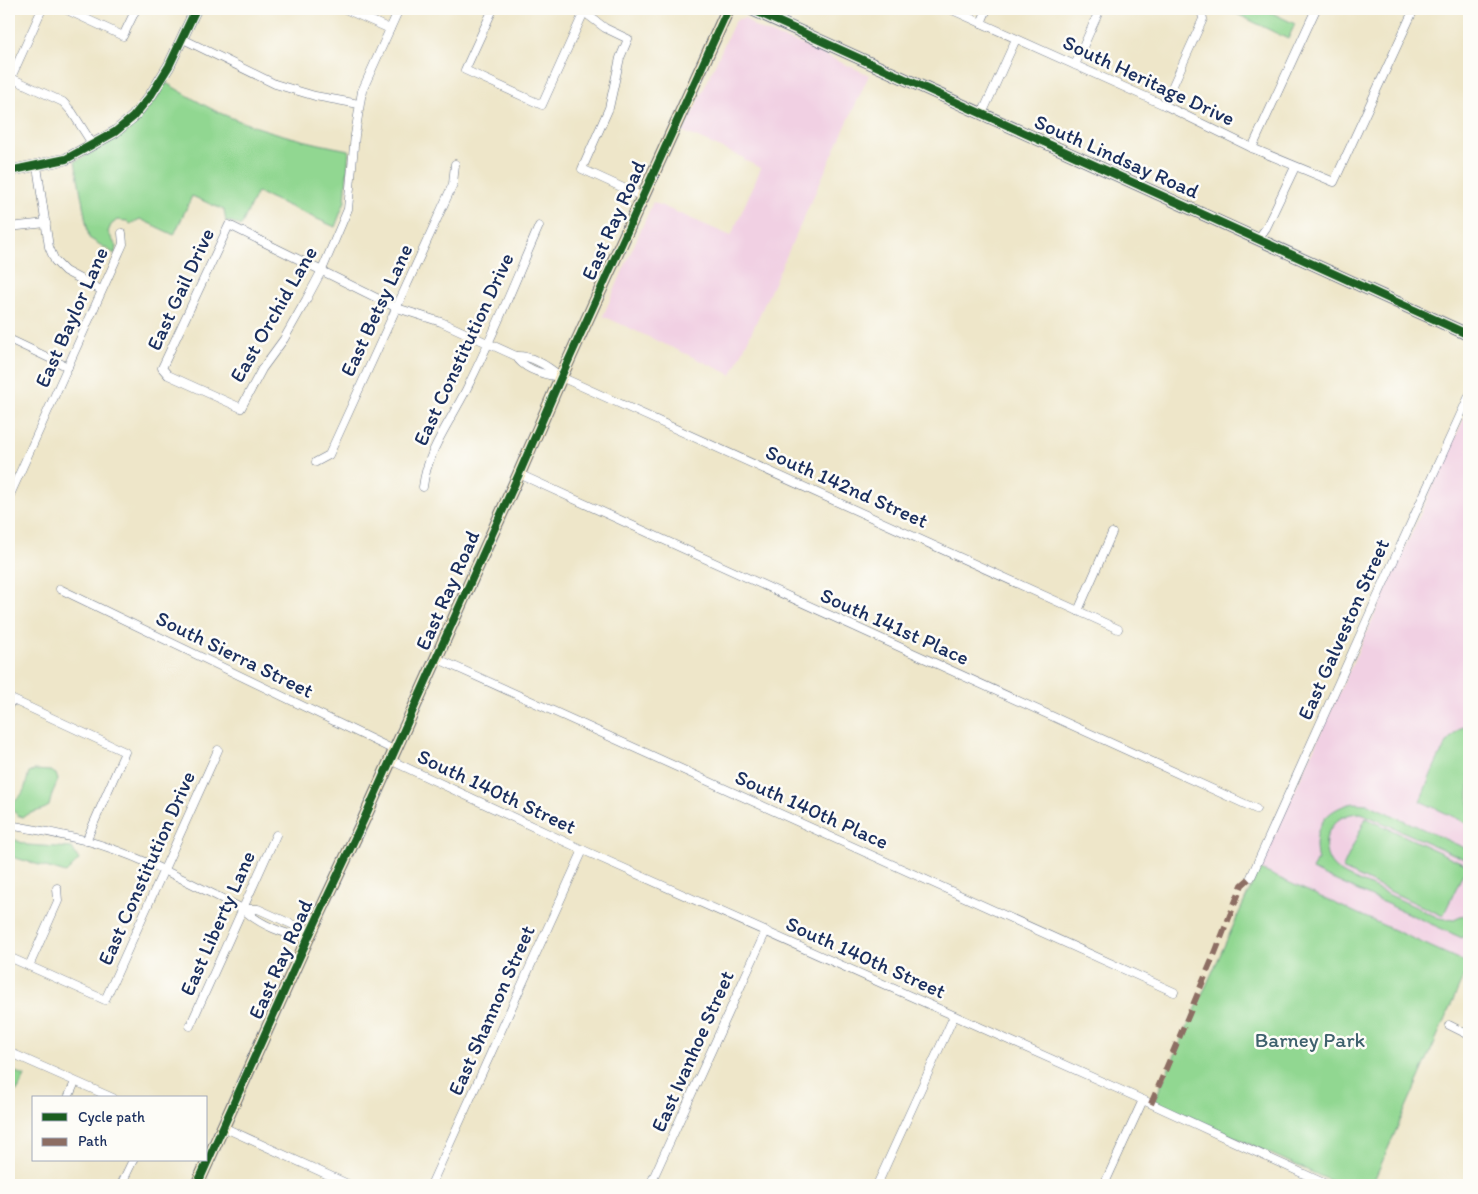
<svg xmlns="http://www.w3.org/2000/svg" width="1478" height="1194" viewBox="0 0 1478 1194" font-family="Itim,sans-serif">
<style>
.built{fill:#f1d0e3}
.green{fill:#91d791;stroke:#568378}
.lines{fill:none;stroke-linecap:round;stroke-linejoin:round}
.minor-casing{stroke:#656f83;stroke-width:9}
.tertiary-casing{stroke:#656f83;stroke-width:12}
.secondary-casing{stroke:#656f83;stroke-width:13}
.primary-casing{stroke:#656f83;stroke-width:14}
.minor{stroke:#fff;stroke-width:8}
.tertiary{stroke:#fff;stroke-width:10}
.secondary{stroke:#f7e8c3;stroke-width:11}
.primary{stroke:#ecc669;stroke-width:12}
.quiet{stroke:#8d6e63;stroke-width:6;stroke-dasharray:12 6;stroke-linecap:butt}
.cycleway-casing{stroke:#fdfcf7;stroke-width:11}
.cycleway{stroke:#1b5e20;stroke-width:8}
.labels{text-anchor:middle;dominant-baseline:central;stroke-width:5;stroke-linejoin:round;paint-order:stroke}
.street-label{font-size:21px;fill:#1b2f5e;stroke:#fdfcf7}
.park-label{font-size:21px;fill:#3e616d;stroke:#fdfcf7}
</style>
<rect width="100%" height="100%" fill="#fdfcf7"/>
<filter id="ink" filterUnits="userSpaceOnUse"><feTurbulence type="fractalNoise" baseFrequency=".02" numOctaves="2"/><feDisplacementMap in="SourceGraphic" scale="10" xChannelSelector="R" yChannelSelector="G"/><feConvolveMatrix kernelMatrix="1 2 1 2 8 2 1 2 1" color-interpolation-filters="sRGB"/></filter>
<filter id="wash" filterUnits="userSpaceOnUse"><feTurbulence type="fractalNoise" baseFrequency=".0096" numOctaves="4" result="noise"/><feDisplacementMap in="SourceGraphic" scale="20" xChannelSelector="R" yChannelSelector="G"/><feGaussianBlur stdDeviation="1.12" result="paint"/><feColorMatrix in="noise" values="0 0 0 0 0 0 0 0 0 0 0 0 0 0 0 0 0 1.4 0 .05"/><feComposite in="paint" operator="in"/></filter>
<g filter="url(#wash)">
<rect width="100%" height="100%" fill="#eee6c9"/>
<!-- built -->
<g class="built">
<path d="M745,18L755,27L778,37L798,43L869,75L732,375L603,316L653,202L731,236L761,168L744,160V158L684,132L734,23L738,19Z"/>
<path d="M1469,407V964L1259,869Z"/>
</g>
<!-- green -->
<g class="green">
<path d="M1227,9H1264L1295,24L1288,39Z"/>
<path d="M166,83C186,94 205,107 227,116C263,131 310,143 349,150L345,201L335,227L257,192L241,226L232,222H226L224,210L192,196L174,235L140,219L130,224L127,221L117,220L111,225L108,232L116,246L115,254L89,238L75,161C111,145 146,118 166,83Z"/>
<path d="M1469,724V824L1420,801C1430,779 1444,732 1469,724Z"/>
<path d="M34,770L50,771L56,774L58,780L52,794L49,806C40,812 32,811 23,817L17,815L11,808V804C26,794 24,788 29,773Z"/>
<path d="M1354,803L1368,804L1469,850V861L1361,813C1348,813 1336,818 1329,831C1323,842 1325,858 1334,867C1343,876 1357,880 1368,885C1392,896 1416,907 1439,918L1454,920L1469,913V925L1462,938L1312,870L1316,861H1318C1311,831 1323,809 1354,803Z"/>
<path d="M1366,818L1467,865L1443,916L1342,869Z"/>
<path d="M9,837L27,845L72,848L79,860L66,873L9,856Z"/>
<path d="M1259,869L1469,964L1372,1185H1340L1154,1101Z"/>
<path d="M9,1069L25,1076L18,1090L9,1094Z"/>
</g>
</g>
<g filter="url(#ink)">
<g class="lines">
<defs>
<g id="minor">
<path d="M65,9L123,36L136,9"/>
<path d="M345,9L390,29"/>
<path d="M399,9L362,91L355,135L348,209L322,270L306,300L284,339L262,369L241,408L168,375L162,368L229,225L397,308L441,322L516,356C532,355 549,367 561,377L1118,629"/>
<path d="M493,9L465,70L542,105L584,12"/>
<path d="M580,9L605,28L628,39L620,58L609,108L582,169L643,197"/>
<path d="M950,9L1164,105L1252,148L1334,182L1414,9"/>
<path d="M981,23L987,9"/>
<path d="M183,39L275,84L315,96L359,104"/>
<path d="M1075,65L1100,9"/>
<path d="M11,78L63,102L72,112L93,145"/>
<path d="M9,82L42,9"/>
<path d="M1164,105L1203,19L1201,9"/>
<path d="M982,114L1016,39"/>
<path d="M1252,148L1316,9"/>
<path d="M37,166L49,247L55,261L65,271L101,290"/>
<path d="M9,227L46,223"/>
<path d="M1258,239L1266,228L1295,167"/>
<path d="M9,339L68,367"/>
<path d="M516,356C524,370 546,375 560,377"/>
<path d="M316,462L329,455L453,184L455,164"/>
<path d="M519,474L1256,809"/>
<path d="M423,487C427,451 450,422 466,390C493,337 515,281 539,226"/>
<path d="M9,497L123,244L122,233"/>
<path d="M60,589L394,750"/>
<path d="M1078,611L1112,533"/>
<path d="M436,658L1174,992"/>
<path d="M9,705L11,699L125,752L86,841"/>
<path d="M390,760L583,850L1143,1100L1328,1185"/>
<path d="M9,825C34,829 59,834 84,840C140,855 192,884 243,909C260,925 285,935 308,938"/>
<path d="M1251,877L1394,560L1469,396"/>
<path d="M243,909H258L298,927L308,938"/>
<path d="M9,957L105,1000L218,750"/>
<path d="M29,966L58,901L57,888"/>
<path d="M1449,1025L1469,1035"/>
<path d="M190,1026L276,835"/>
<path d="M9,1052L113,1098"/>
<path d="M68,1098L75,1082"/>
<path d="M223,1127L350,1185"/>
<path d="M121,1185L133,1160"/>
<path d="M431,1185L583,850"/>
<path d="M650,1185L766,931"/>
<path d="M877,1185L954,1016"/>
<path d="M1104,1185L1143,1100"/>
</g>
<path id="tertiary" d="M9,171L66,159L115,132L133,117L151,95L169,66L196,9"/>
<path id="secondary" d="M751,9L1469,335"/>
<path id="primary" d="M197,1185L308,938L364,819L519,474L561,377L728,9"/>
</defs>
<!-- minor casing -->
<use href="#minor" class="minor-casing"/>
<!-- tertiary casing -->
<use href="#tertiary" class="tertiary-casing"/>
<!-- secondary casing -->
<use href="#secondary" class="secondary-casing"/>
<!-- primary casing -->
<use href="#primary" class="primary-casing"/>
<!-- minor -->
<use href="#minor" class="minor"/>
<!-- tertiary -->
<use href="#tertiary" class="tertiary"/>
<!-- secondary -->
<use href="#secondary" class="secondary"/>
<!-- primary -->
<use href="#primary" class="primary"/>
<!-- quiet -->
<path class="quiet" d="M1151,1104L1215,953L1242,885L1251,877"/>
<defs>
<g id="cycleway">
<path d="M751,9L1469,335"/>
<path d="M9,171L66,159L115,132L133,117L151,95L169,66L196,9"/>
<path d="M197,1185L308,938L364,819L519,474L561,377L728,9"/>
</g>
</defs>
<!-- cycleway casing -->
<use href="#cycleway" class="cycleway-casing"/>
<!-- cycleway -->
<use href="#cycleway" class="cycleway"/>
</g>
</g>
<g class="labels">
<!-- street labels -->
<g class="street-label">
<text transform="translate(1149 80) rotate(25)">South Heritage Drive</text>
<text transform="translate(1117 156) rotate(24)">South Lindsay Road</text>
<text transform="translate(613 220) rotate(-66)">East Ray Road</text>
<text transform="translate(180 289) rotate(-65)">East Gail Drive</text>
<text transform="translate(376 310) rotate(-65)">East Betsy Lane</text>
<text transform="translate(273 314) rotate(-60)">East Orchid Lane</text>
<text transform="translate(71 317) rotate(-66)">East Baylor Lane</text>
<text transform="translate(463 349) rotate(-65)">East Constitution Drive</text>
<text transform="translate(847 486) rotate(24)">South 142nd Street</text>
<text transform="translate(447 590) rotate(-66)">East Ray Road</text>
<text transform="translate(895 626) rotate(24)">South 141st Place</text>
<text transform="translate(1343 629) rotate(-66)">East Galveston Street</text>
<text transform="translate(235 654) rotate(26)">South Sierra Street</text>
<text transform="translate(497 791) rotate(25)">South 140th Street</text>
<text transform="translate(812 809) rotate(24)">South 140th Place</text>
<text transform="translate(146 868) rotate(-66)">East Constitution Drive</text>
<text transform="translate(217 923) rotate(-66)">East Liberty Lane</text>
<text transform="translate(866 957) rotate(24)">South 140th Street</text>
<text transform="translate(280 959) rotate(-66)">East Ray Road</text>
<text transform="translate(491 1010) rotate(-66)">East Shannon Street</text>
<text transform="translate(692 1051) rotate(-66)">East Ivanhoe Street</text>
</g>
<!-- park labels -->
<g class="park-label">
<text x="1310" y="1039">Barney Park</text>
</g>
</g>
<!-- margin -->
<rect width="1478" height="1194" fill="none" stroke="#fdfcf7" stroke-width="30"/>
<!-- legend -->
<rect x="32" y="1096" width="175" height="65" fill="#fdfcf7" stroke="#a3aaba"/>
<rect x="42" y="1113" width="25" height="8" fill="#1b5e20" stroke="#a3aaba"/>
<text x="78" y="1122" font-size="15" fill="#1b2f5e">Cycle path</text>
<rect x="42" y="1138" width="25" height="8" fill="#8d6e63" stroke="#a3aaba"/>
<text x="78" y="1146" font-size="15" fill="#1b2f5e">Path</text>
</svg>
